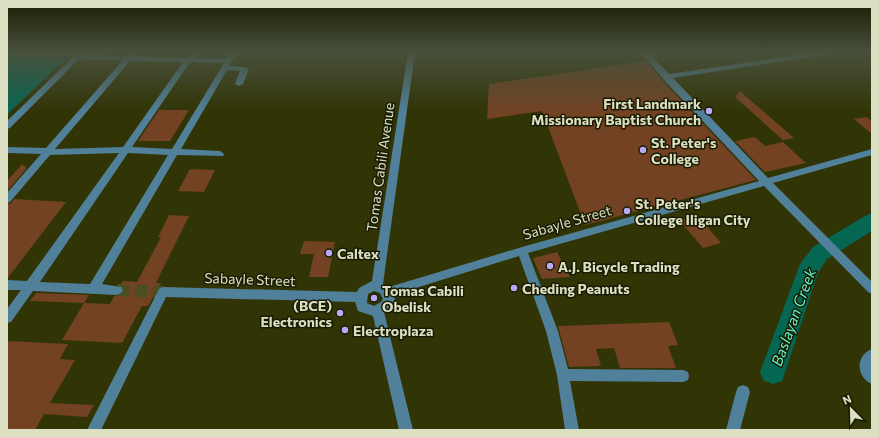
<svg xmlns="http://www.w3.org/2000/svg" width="879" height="437" viewBox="0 0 879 437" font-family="Commissioner,sans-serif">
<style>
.water{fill:#056652}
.pier{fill:#313405}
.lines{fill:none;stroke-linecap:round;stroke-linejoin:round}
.river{fill:#056652;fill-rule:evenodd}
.building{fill:#724222}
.minor-tunnel{stroke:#4b4e21;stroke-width:12;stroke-dasharray:12 6;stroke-linecap:butt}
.minor{fill:#51809a;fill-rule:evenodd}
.poi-dot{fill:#b9aaf7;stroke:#191b03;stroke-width:1.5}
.labels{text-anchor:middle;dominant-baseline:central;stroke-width:3;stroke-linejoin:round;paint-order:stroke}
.poi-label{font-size:14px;font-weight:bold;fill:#dce0c2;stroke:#191b03;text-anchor:start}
.street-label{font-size:14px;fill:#dce0c2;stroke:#191b03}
.water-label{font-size:15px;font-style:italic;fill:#5ef4ce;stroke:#191b03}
</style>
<rect width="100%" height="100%" fill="#313405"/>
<!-- water -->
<path class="water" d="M7,52H73L7,115Z"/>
<!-- pier -->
<path class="pier" d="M73,52H75L74,53L7,117V115Z"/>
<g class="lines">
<!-- river -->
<path class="river" d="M872,213V231L827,259L818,273L782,381L773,384L764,381L760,372L800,264L813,247L865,216Z"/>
</g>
<!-- building -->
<g class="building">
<path d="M647,61L662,80L756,180L585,225L542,111L487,119L489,84Z"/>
<path d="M740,91L794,138L783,140L735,97Z"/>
<path d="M159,110H189L170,141H138Z"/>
<path d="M867,117L872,122V134L854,119Z"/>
<path d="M755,137L765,146L783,142L806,163L765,172L735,141Z"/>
<path d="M22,164L27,168L7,191V181Z"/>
<path d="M190,169L215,170L204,192L178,191Z"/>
<path d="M14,199L66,202L7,279V204L11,203Z"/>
<path d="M169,215L189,216L156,283H161L159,287L148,306H142L122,343L62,340L84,303L30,301L36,293L89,295L84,303L110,304L114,296L122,294L124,291L120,285L123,281L137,282L161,237H158Z"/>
<path d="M697,215L721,243L703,248L679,220Z"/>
<path d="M304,241L335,242L328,277H309L314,254H300Z"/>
<path d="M557,252L570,277L542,279L533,258Z"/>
<path d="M669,322L678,345L668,346L676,368H620L614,348L596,349L601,366L569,367L558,326Z"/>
<path d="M7,341L68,344L60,359L75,360L50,403L94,405L87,417L44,414L35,430H7Z"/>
</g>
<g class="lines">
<!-- minor-tunnel -->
<path class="minor-tunnel" d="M117,290L163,292"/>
<!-- minor -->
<g class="minor">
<path d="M78,52H84L85,53L83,55L127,56L131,52H137L134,56L186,58L196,52H203L196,58L226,59L231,52H237L229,66L245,67L249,69L243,84L239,86L235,84L240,71L227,70L181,149L220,151L224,154L223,156L177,155L102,284L121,287L123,290L121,293L117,295L33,291L11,322L7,323V309L21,290H7V280L27,281L119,153L50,155L10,202L7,203V193L41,154L7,153V147L46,148L123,60L79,59L10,128L7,129V121ZM130,61L183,62L123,147L55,149ZM190,62L224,63L172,149L132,147ZM128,153L168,155L90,284L40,282Z"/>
<path d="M408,52H415L383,284L389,287L522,247L759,181L663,79L641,52H648L669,74L819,52H833L830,54L673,78L768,178L872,149V155L773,183L872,282V294L868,292L764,186L528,253L558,331L568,369L683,370L688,372L689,376L688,380L683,382L570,381L579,430H565L557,375L546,331L519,256L393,295L395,299C392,305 390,309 384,312L413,430H399L373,316L358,311L355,302L166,297L101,430H87L159,289L163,287L357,292L359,288L372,281ZM374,291L380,293L383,299L381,302L374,306L367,303L368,294Z"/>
<path d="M872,349V384C857,378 854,356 872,349Z"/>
<path d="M743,385L748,387L750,392L740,430H726L736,392L738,387Z"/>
</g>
</g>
<!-- sky -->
<linearGradient id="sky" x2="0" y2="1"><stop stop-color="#1b1d03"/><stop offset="0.46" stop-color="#48503b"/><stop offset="1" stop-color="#48503b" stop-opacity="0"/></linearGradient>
<rect width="879" height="113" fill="url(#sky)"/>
<!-- markers -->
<g class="poi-dot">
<circle cx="709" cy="111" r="4"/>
<circle cx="643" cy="150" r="4"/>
<circle cx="627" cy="211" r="4"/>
<circle cx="329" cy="253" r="4"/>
<circle cx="550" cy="266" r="4"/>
<circle cx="514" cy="288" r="4"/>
<circle cx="374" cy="298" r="4"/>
<circle cx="340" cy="313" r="4"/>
<circle cx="345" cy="330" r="4"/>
</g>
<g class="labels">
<!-- poi labels -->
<g class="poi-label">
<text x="701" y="103" text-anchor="end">First Landmark<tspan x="701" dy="16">Missionary Baptist Church</tspan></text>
<text x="651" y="142">St. Peter's<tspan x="651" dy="16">College</tspan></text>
<text x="635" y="203">St. Peter's<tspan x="635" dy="16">College Iligan City</tspan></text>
<text x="337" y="253">Caltex</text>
<text x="558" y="266">A.J. Bicycle Trading</text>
<text x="522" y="288">Cheding Peanuts</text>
<text x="382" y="290">Tomas Cabili<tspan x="382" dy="16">Obelisk</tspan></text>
<text x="332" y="305" text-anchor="end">(BCE)<tspan x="332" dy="16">Electronics</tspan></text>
<text x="353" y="330">Electroplaza</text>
</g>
<!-- street labels -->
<g class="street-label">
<text transform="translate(380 167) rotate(-82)">Tomas Cabili Avenue</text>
<text transform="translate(567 222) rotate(-16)">Sabayle Street</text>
<text transform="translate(250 279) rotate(2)">Sabayle Street</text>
</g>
<!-- water labels -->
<g class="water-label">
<text transform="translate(793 317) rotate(-70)">Baslayan Creek</text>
</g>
</g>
<!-- border -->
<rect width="879" height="437" fill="none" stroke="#dce0c2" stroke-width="16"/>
<!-- north arrow -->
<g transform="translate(851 409) rotate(337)" stroke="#191b03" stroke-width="3" paint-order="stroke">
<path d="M0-3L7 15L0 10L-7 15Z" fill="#dce0c2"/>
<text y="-6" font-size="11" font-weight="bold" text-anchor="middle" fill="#dce0c2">N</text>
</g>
</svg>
